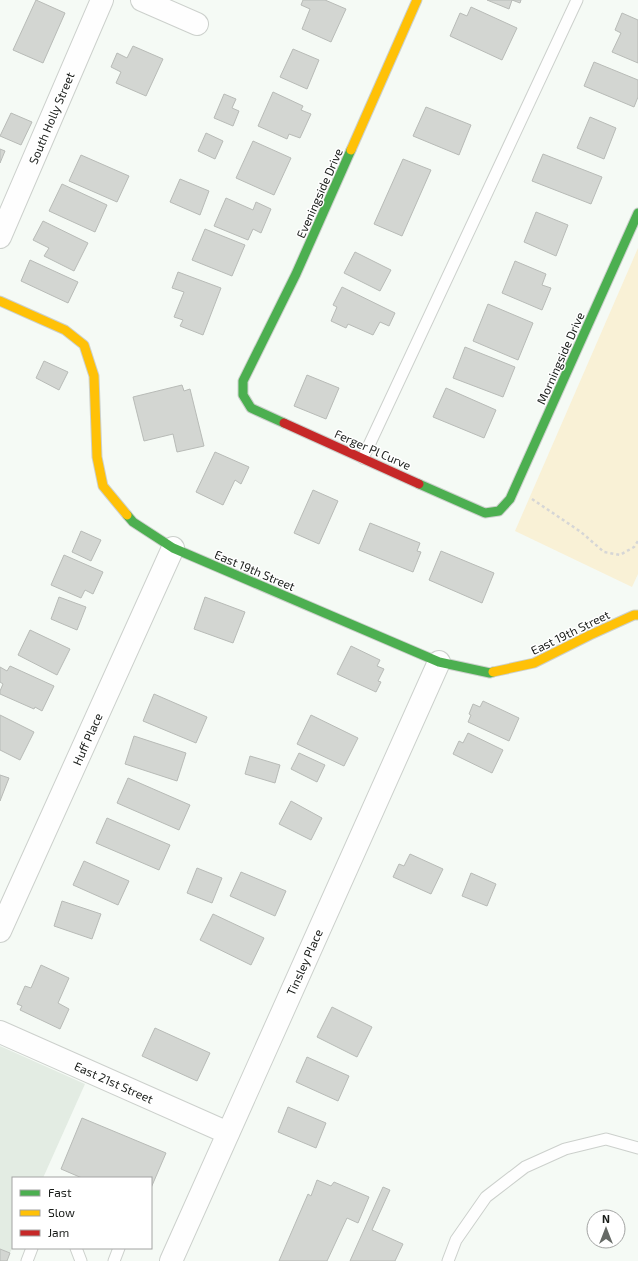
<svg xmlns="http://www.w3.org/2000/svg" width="638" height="1261" viewBox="0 0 638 1261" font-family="'Exo 2',sans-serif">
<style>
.built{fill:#e3ece3}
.green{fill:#f9f1d6}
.building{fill:#d3d6d2;stroke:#b8bbb7}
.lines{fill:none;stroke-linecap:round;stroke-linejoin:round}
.lane-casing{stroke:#ccd0cc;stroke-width:13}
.street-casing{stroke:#ccd0cc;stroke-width:24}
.fast-casing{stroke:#ccd0cc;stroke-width:11}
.slow-casing{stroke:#ccd0cc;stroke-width:11}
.jam-casing{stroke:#ccd0cc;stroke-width:11}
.path{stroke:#d6d6d6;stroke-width:2.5;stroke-dasharray:3 3;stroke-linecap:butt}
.lane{stroke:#fefefe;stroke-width:11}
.street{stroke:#fefefe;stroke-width:22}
.fast{stroke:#4caf50;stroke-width:9}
.slow{stroke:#ffc107;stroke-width:9}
.jam{stroke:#c62828;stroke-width:9}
.labels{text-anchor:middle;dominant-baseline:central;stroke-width:3;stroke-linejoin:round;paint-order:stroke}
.street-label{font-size:12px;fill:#191c19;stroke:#fff}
</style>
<rect width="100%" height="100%" fill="#f5faf5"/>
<!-- built -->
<path class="built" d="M0,1046L85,1084L43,1178H13V1246L10,1253L0,1249Z"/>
<!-- green -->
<path class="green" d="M638,248V574L632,587L515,531Z"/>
<!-- building -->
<g class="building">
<path d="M36,0L65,13L43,63L13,50Z"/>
<path d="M303,0H325L346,9L331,42L302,29L310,9L301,5Z"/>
<path d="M487,0H521L520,3L512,0L509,9Z"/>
<path d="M471,7L517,28L502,60L450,36L460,13L467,16Z"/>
<path d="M622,13L638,20V63L612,52L621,33L615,30Z"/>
<path d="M133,46L163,59L146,96L116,83L121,72L111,67L117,53L127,58Z"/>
<path d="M293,49L319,60L307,89L280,77Z"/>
<path d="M594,62L638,80V97L634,107L584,86Z"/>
<path d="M273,92L303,106L301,110L311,114L300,138L289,134L287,139L258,126Z"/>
<path d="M224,94L236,99L232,108L239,111L233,126L214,118Z"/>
<path d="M426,107L471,125L459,155L413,136Z"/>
<path d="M11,113L32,122L21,145L0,136Z"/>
<path d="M590,117L616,128L604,159L577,148Z"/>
<path d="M206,133L223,141L215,159L198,151Z"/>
<path d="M253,141L291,158L274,195L236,178Z"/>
<path d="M0,149L5,151L0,163Z"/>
<path d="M543,154L602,177L591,204L532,181Z"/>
<path d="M81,155L129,176L117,202L69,181Z"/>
<path d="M403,159L431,170L402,236L374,224Z"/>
<path d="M180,179L209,191L200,215L170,202Z"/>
<path d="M62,184L107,205L95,232L49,211Z"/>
<path d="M226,198L253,210L256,202L271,209L261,233L253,229L248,240L214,226Z"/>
<path d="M536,212L568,225L556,256L524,242Z"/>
<path d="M43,221L88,243L74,271L44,256L49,248L33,240Z"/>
<path d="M205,229L245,245L232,276L192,260Z"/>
<path d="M355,252L391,270L380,291L344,273Z"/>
<path d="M30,260L78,282L68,303L21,281Z"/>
<path d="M515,261L546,274L542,285L551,288L542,310L502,293Z"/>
<path d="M178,272L221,288L203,335L180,326L183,320L174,317L184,292L172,288Z"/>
<path d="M342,287L395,313L389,326L380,322L373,335L348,324L346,328L331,321L337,307L333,305Z"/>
<path d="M488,304L533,323L518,360L473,341Z"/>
<path d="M465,347L515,367L503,397L453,378Z"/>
<path d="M44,361L68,372L59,390L36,378Z"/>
<path d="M307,375L339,388L326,419L294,406Z"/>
<path d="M182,385L184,391L190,389L204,446L177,452L173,434L144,441L133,397Z"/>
<path d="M446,388L496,410L484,438L433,417Z"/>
<path d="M215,452L249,467L241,484L235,480L223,505L196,492Z"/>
<path d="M313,490L338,501L319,544L294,533Z"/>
<path d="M370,523L420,543L417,551L421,552L413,572L359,550Z"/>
<path d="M81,531L101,540L91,561L72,552Z"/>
<path d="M441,551L494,573L482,603L429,580Z"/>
<path d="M64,555L103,572L93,594L85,590L81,598L51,585Z"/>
<path d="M59,597L86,607L77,630L51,619Z"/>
<path d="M205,597L245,612L233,643L194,629Z"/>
<path d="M30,630L70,649L57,675L18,655Z"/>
<path d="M351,646L380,660L377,666L384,669L378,681L381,682L376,692L337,674Z"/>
<path d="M10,666L54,686L42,711L35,707L34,709L0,694V691L3,684L0,682V667L7,671Z"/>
<path d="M154,694L207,717L196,743L143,721Z"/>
<path d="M483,701L519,718L509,741L468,722L471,715L469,714L473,704L480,707Z"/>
<path d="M0,715L34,732L20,760L0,750Z"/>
<path d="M311,715L358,738L344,766L297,744Z"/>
<path d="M468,733L503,750L492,773L453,754L459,741L463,743Z"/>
<path d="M134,736L186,753L177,781L125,764Z"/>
<path d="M299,753L325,765L317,782L291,769Z"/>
<path d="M250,756L280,765L275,783L245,774Z"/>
<path d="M0,775L9,778L0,801Z"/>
<path d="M128,778L190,805L179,830L117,803Z"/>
<path d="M291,801L322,818L311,840L279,824Z"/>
<path d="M107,818L170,845L159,870L96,843Z"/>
<path d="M410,854L443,869L431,894L393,877L399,864L404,866Z"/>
<path d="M84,861L129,881L118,905L73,885Z"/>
<path d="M197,868L222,878L212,903L187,893Z"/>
<path d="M241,872L286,891L275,916L230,896Z"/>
<path d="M471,873L496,884L487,906L462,896Z"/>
<path d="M62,901L101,914L92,939L54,926Z"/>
<path d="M213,914L264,938L251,965L200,940Z"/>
<path d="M41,965L69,978L58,1003L69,1009L60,1029L20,1010L22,1006L17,1004L25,986L31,988Z"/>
<path d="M332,1007L372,1027L357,1057L317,1037Z"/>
<path d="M155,1028L210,1053L197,1081L142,1056Z"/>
<path d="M307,1057L349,1076L338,1101L296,1082Z"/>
<path d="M288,1107L326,1123L316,1148L278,1132Z"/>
<path d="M82,1118L166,1153L151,1188V1178H82L61,1169Z"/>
<path d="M317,1180L331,1186L334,1182L369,1197L358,1223L347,1218L327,1261H279L308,1194L311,1196Z"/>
<path d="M383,1187L390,1190L372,1230L403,1244L395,1261H350Z"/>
<path d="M0,1249L10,1253L7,1261H0Z"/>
</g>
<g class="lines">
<defs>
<g id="lane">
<path d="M363,458L577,0"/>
<path d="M76,1248L81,1261"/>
<path d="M27,1261L32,1248"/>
<path d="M114,1261L119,1248"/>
<path d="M448,1261L456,1240L486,1197L525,1167L565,1149L606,1139L638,1148"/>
</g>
<g id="street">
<path d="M142,0L197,24"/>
<path d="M0,237L102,0"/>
<path d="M0,931L173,548"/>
<path d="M0,1032L228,1133"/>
<path d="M171,1261L439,662"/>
</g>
<g id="fast">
<path d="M284,423L251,408L243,395V381L296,274L351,150"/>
<path d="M419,484L485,513L499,511L510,499L638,213"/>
<path d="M127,515L133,522L173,548L439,662L490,673L493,672"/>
</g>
<g id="slow">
<path d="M351,150L417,0"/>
<path d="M0,301L65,330L84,345L94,376L97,457L103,486L127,515"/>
<path d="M493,672L534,663L590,635L634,615H638"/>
</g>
<path id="jam" d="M284,423L419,484"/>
</defs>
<!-- lane casing -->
<use href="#lane" class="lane-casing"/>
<!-- street casing -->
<use href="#street" class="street-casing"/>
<!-- fast casing -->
<use href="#fast" class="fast-casing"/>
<!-- slow casing -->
<use href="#slow" class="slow-casing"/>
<!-- jam casing -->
<use href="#jam" class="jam-casing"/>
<!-- path -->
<path class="path" d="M532,499L581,532L604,552L620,555L634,547L638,541"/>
<!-- lane -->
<use href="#lane" class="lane"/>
<!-- street -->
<use href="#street" class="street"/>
<!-- fast -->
<use href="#fast" class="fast"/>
<!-- slow -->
<use href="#slow" class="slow"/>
<!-- jam -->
<use href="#jam" class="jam"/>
</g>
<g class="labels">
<!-- street labels -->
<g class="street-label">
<text transform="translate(51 118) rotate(-67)">South Holly Street</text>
<text transform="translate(319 193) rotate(-66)">Eveningside Drive</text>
<text transform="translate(560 358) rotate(-66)">Morningside Drive</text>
<text transform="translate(373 449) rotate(24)">Ferger Pl Curve</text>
<text transform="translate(255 570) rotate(23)">East 19th Street</text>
<text transform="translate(570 632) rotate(-26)">East 19th Street</text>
<text transform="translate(87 739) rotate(-66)">Huff Place</text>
<text transform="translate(304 962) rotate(-66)">Tinsley Place</text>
<text transform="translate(114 1082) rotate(24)">East 21st Street</text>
</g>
</g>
<!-- legend -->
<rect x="12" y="1177" width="140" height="72" fill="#ffffff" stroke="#a3a4a3"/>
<rect x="20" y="1190" width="20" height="6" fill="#4caf50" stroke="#a3a4a3"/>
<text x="48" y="1197" font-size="12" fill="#191c19">Fast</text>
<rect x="20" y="1210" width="20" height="6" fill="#ffc107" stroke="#a3a4a3"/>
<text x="48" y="1217" font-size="12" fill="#191c19">Slow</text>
<rect x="20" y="1230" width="20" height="6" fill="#c62828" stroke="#a3a4a3"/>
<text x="48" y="1237" font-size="12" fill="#191c19">Jam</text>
<!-- north arrow -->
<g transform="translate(606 1229)"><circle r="19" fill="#ffffff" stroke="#a3a4a3"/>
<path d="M0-3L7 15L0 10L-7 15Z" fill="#666a66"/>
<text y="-6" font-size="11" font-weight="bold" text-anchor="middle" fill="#191c19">N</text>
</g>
</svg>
